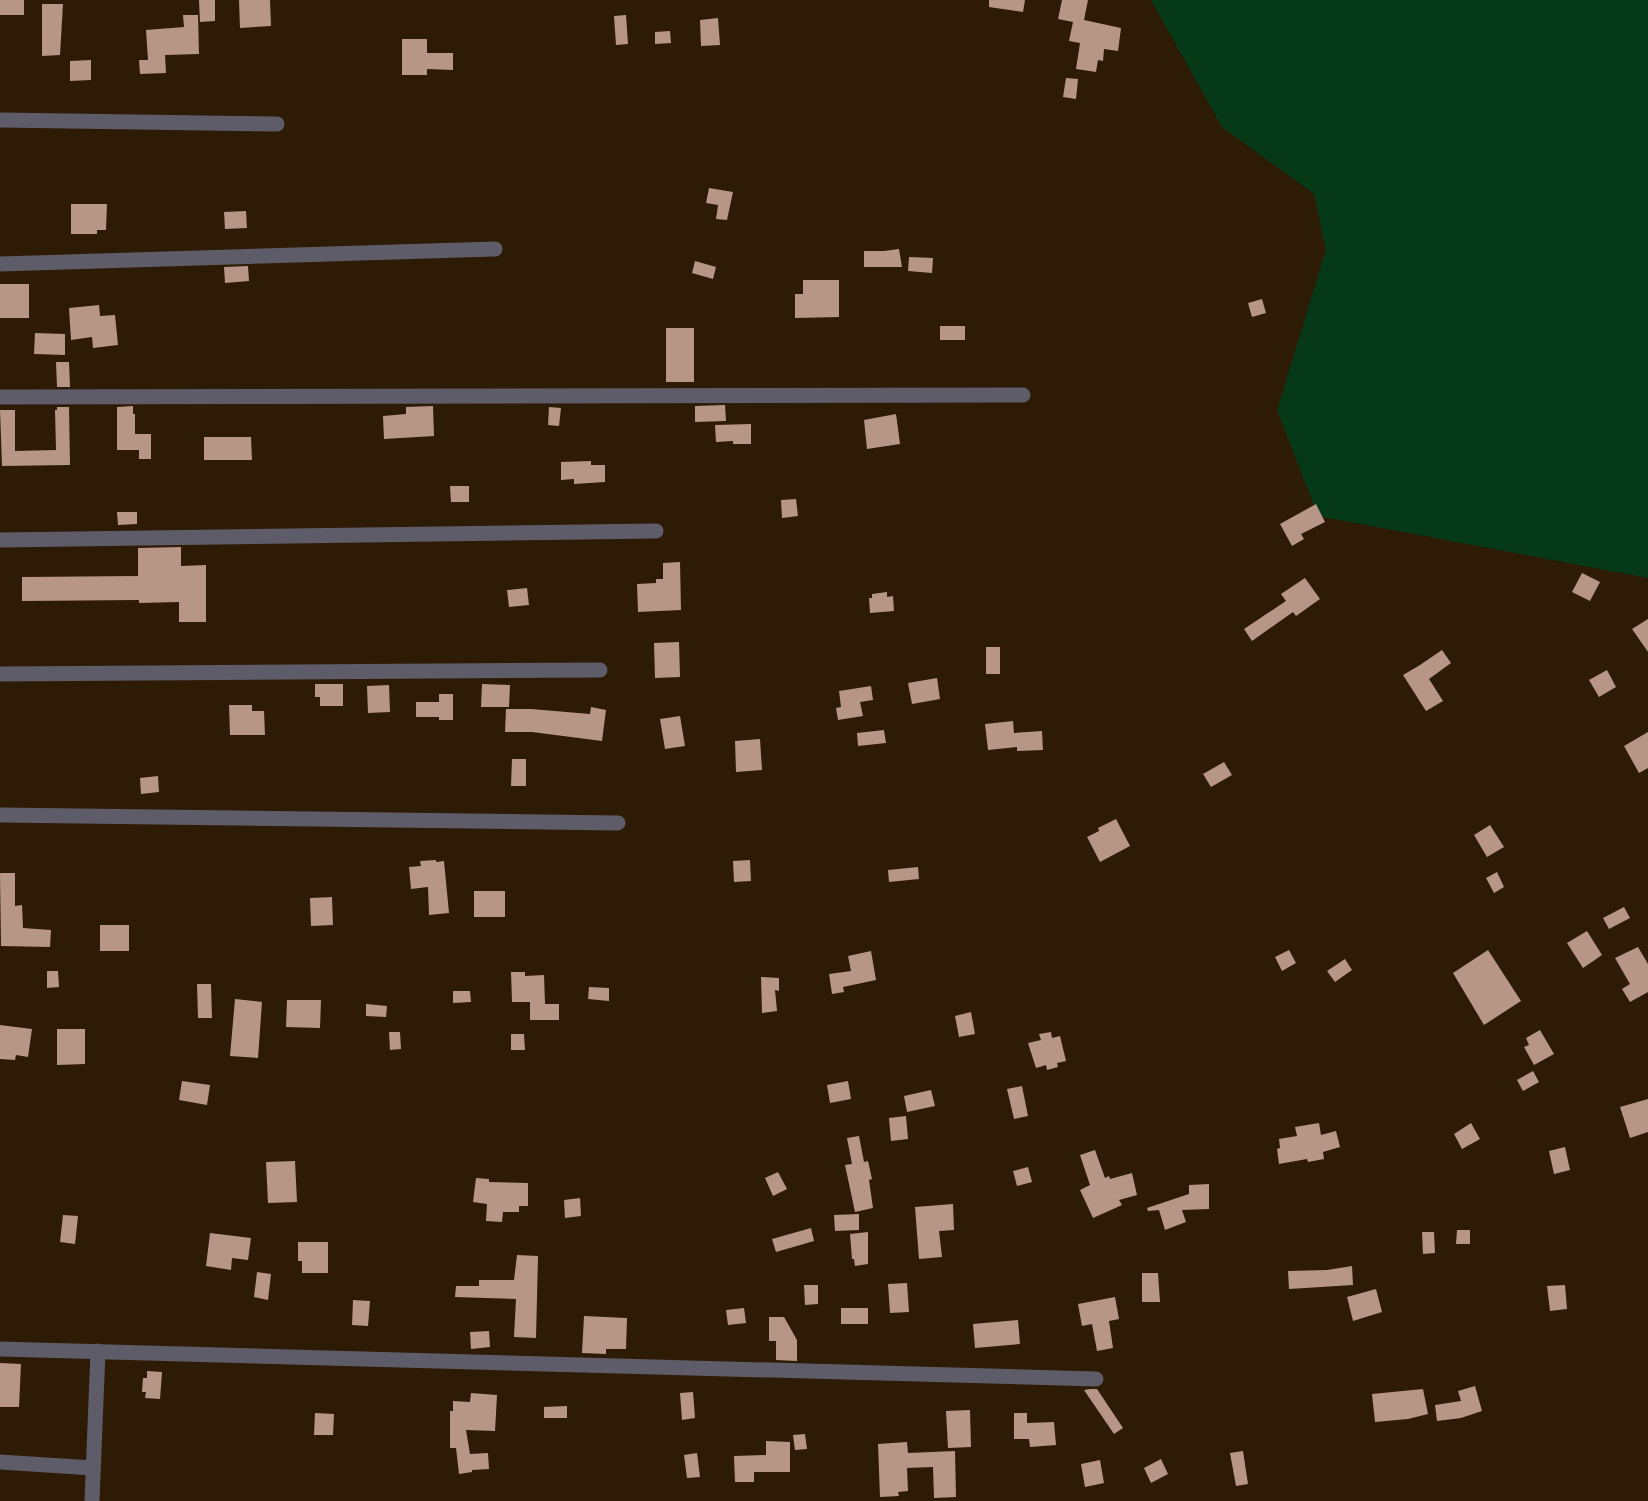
<svg xmlns="http://www.w3.org/2000/svg" width="1648" height="1501" viewBox="0 0 1648 1501" font-family="Rubik,sans-serif">
<style>
.green{fill:#053918}
.building{fill:#b79688}
.lines{fill:none;stroke-linecap:round;stroke-linejoin:round}
.minor{stroke:#5d5c68;stroke-width:15}
</style>
<rect width="100%" height="100%" fill="#2e1b05"/>
<!-- green -->
<path class="green" d="M1151,0H1648V578L1318,516L1277,410L1326,250L1314,194L1222,127Z"/>
<!-- building -->
<g class="building">
<rect x="0" y="0" width="24" height="15"/>
<path d="M199,0H215V21L200,22Z"/>
<path d="M239,0H270L271,26L240,28Z"/>
<path d="M989,0H1025L1023,12L989,7Z"/>
<path d="M1062,0H1088L1084,20L1121,28L1118,51L1104,49L1103,61L1098,60L1096,72L1076,69L1080,43L1069,41L1073,22L1058,19Z"/>
<path d="M42,4H63L60,55L42,56Z"/>
<path d="M183,15H198L199,54L165,55L166,73L140,74L139,60H148L146,30L184,27Z"/>
<path d="M626,15L628,44L616,45L614,16Z"/>
<path d="M718,18L720,45L701,46L700,20Z"/>
<path d="M670,31L671,43L655,44V32Z"/>
<path d="M402,39H427V53H453V70L427,69V75H402Z"/>
<path d="M91,60V80L70,81V61Z"/>
<path d="M1066,78L1078,79L1076,99L1063,97Z"/>
<path d="M709,188L733,192L727,220L716,219L718,205L706,203Z"/>
<path d="M71,204H107L106,230H97V234H71Z"/>
<path d="M246,211L247,228L225,229L224,212Z"/>
<path d="M899,249L902,267H864V251H884Z"/>
<path d="M909,257L933,258L932,273L908,271Z"/>
<path d="M695,261L716,267L713,279L692,273Z"/>
<path d="M248,266L249,281L225,283L224,267Z"/>
<path d="M803,280H839V317L795,318V294H803Z"/>
<rect x="0" y="284" width="29" height="34"/>
<path d="M1262,299L1266,313L1252,317L1248,303Z"/>
<path d="M99,305L100,316L115,315L118,345L93,348L92,337L71,340L69,308Z"/>
<rect x="940" y="326" width="25" height="14"/>
<rect x="666" y="328" width="28" height="54"/>
<path d="M35,333L65,334V355L34,354Z"/>
<path d="M56,362H69L70,387H57Z"/>
<path d="M725,405L726,421L695,422V406Z"/>
<path d="M133,406V414H135V434H151V459H139V450H117V407Z"/>
<path d="M433,406L434,436L384,439L383,416L406,414V407Z"/>
<path d="M57,407H69L70,465L2,466L0,410H15V451L56,450L55,410H57Z"/>
<path d="M549,407L561,408L559,426L548,425Z"/>
<path d="M896,414L900,444L867,449L864,420Z"/>
<path d="M751,424V444H733V441L716,442L715,425Z"/>
<path d="M204,437H251L252,460H204Z"/>
<path d="M591,461V465H605V482L574,484V479L561,480V462Z"/>
<path d="M450,486H469V502H451Z"/>
<path d="M796,499L798,516L782,518L781,500Z"/>
<path d="M1316,504L1325,522L1301,534L1304,539L1292,546L1280,524Z"/>
<path d="M117,512H137V524L118,525Z"/>
<path d="M181,547V566L206,565V622H179V602L139,603V600L22,601V577L138,576V548Z"/>
<path d="M680,562L681,610L638,612L637,584L656,583V579H663V563Z"/>
<path d="M1582,573L1600,582L1590,601L1572,592Z"/>
<path d="M1305,578L1320,599L1296,616L1293,612L1252,641L1244,629L1286,601L1281,594Z"/>
<path d="M527,588L529,605L509,607L507,590Z"/>
<path d="M887,592V597L893,596L894,611L870,613L869,598H872V594Z"/>
<path d="M1648,619V652L1632,629Z"/>
<path d="M679,642L680,677L655,678L654,643Z"/>
<rect x="986" y="647" width="14" height="27"/>
<path d="M1442,650L1451,663L1429,679L1443,701L1426,711L1403,675L1420,665Z"/>
<path d="M1607,670L1616,687L1599,697L1589,680Z"/>
<path d="M937,678L940,699L912,704L908,683Z"/>
<path d="M315,684H343V706H320V697H315Z"/>
<path d="M482,684L510,685L509,707H481Z"/>
<path d="M389,685L390,712L368,713L367,686Z"/>
<path d="M871,686L873,700L860,702L863,716L838,720L836,708L841,707L839,691Z"/>
<path d="M439,694H453V720H439V717H416V702H439Z"/>
<path d="M229,705H252V711H264L265,735H230Z"/>
<path d="M591,707L606,710L602,741L532,732H505L506,709H531L590,714Z"/>
<path d="M680,716L685,746L665,749L660,719Z"/>
<path d="M1013,721L1014,733L1042,731L1043,750L1017,751V747L988,750L985,724Z"/>
<path d="M884,730L886,743L858,746L857,733Z"/>
<path d="M1648,732V768L1639,773L1624,746Z"/>
<path d="M760,739L762,770L736,772L735,741Z"/>
<path d="M512,759H526V786H511Z"/>
<path d="M1224,762L1232,775L1211,787L1203,774Z"/>
<path d="M158,776L159,792L141,794L140,778Z"/>
<path d="M1116,819L1130,846L1100,862L1087,837L1099,831L1098,828Z"/>
<path d="M1490,825L1504,847L1487,857L1474,835Z"/>
<path d="M436,860V862L444,861L449,913L429,915L428,887L411,889L409,867L421,866L420,861Z"/>
<path d="M750,860L751,881L734,882L733,861Z"/>
<path d="M918,867L919,879L889,882L888,870Z"/>
<path d="M1497,872L1504,887L1494,893L1486,878Z"/>
<path d="M0,873H15V906L22,905L23,928L51,930L50,947L1,946Z"/>
<rect x="474" y="891" width="31" height="26"/>
<path d="M332,897L333,925L311,926L310,898Z"/>
<path d="M1624,907L1630,918L1609,929L1603,918Z"/>
<rect x="100" y="925" width="29" height="26"/>
<path d="M1587,931L1602,955L1583,968L1567,943Z"/>
<path d="M1638,947L1648,964V992L1630,1002L1622,989L1630,984L1615,958Z"/>
<path d="M1289,950L1296,963L1282,971L1275,957Z"/>
<path d="M1488,950L1521,1001L1484,1025L1453,973Z"/>
<path d="M871,951L876,980L843,987L844,992L832,994L829,974L851,971L848,956Z"/>
<path d="M1345,959L1352,970L1335,982L1327,971Z"/>
<path d="M47,971H58L59,987L47,988Z"/>
<path d="M511,972H525V976L544,975L545,1004H559V1020H530V1002H512Z"/>
<path d="M761,977L779,978V991L775,990L777,1011L762,1013Z"/>
<path d="M197,984H211L212,1018H198Z"/>
<path d="M589,987L609,988V1001L588,999Z"/>
<path d="M453,991H470L471,1002L453,1003Z"/>
<path d="M235,999L262,1002L258,1058L230,1056Z"/>
<path d="M287,1000H321L320,1028L286,1027Z"/>
<path d="M366,1004L387,1006L386,1017L366,1016Z"/>
<path d="M971,1012L975,1034L959,1037L955,1016Z"/>
<path d="M0,1025L32,1029L28,1057L16,1055L15,1060L0,1059Z"/>
<path d="M57,1029H85V1064L57,1065Z"/>
<path d="M1540,1030L1554,1054L1534,1065L1524,1047L1529,1045L1526,1038Z"/>
<path d="M389,1032H400L401,1049L390,1050Z"/>
<path d="M1051,1032L1052,1038L1060,1036L1066,1061L1057,1063L1058,1067L1047,1070L1046,1065L1036,1068L1028,1043L1041,1040L1039,1034Z"/>
<path d="M511,1034H524L525,1050H511Z"/>
<path d="M1533,1071L1539,1082L1523,1091L1517,1080Z"/>
<path d="M182,1081L210,1085L207,1105L179,1100Z"/>
<path d="M848,1081L851,1099L830,1103L827,1085Z"/>
<path d="M1022,1086L1028,1116L1014,1119L1007,1089Z"/>
<path d="M931,1090L935,1106L907,1112L904,1096Z"/>
<path d="M1648,1099V1132L1630,1138L1620,1107Z"/>
<path d="M906,1116L908,1139L891,1141L889,1118Z"/>
<path d="M1319,1123L1321,1135L1336,1131L1340,1147L1323,1152L1324,1159L1308,1162L1307,1159L1279,1164L1277,1149L1280,1148L1279,1139L1297,1136L1295,1127Z"/>
<path d="M1471,1123L1480,1139L1462,1149L1454,1134Z"/>
<path d="M859,1136L864,1162L868,1161L872,1179L869,1180L873,1208L855,1212L845,1165L852,1164L847,1138Z"/>
<path d="M1565,1147L1570,1170L1554,1174L1549,1151Z"/>
<path d="M1095,1150L1105,1178L1109,1176L1110,1179L1132,1173L1137,1195L1119,1200L1122,1205L1093,1218L1080,1190L1090,1185L1080,1155Z"/>
<path d="M295,1161L297,1202L268,1203L266,1162Z"/>
<path d="M1028,1167L1032,1182L1017,1186L1013,1171Z"/>
<path d="M778,1172L787,1189L773,1196L765,1178Z"/>
<path d="M476,1178L489,1179V1182L528,1183V1206H519V1212H503L502,1222L486,1221L487,1204L473,1202Z"/>
<path d="M1209,1184V1209L1182,1210L1186,1222L1165,1230L1159,1210L1148,1211L1147,1208L1189,1194V1185Z"/>
<path d="M580,1198L581,1216L565,1218L564,1200Z"/>
<path d="M953,1204L954,1230L939,1231L942,1257L919,1259L915,1207Z"/>
<path d="M859,1214V1230L835,1231L834,1215Z"/>
<path d="M63,1215L78,1216L75,1244L60,1242Z"/>
<path d="M811,1228L814,1241L776,1252L772,1239Z"/>
<path d="M1457,1230H1470V1244H1456Z"/>
<path d="M868,1232V1264L855,1266L854,1259H852L850,1234Z"/>
<path d="M1422,1232H1434L1435,1253L1423,1254Z"/>
<path d="M210,1233L251,1238L248,1260L232,1258L231,1270L206,1266Z"/>
<path d="M298,1242H328V1273H302V1261H298Z"/>
<path d="M517,1255L538,1256L536,1338L514,1337L516,1299L455,1297L456,1286H479V1280H514Z"/>
<path d="M1352,1266L1353,1285L1289,1289L1288,1271L1327,1270Z"/>
<path d="M257,1272L271,1274L268,1300L254,1297Z"/>
<path d="M1142,1273H1158L1160,1302H1142Z"/>
<path d="M907,1283L909,1312L890,1313L888,1284Z"/>
<path d="M804,1285H818V1304L805,1305Z"/>
<path d="M1565,1285L1567,1309L1550,1311L1547,1286Z"/>
<path d="M1376,1289L1382,1312L1353,1321L1347,1297Z"/>
<path d="M1115,1297L1119,1319L1109,1321L1113,1348L1097,1351L1092,1324L1082,1326L1078,1304Z"/>
<path d="M353,1300L370,1301L368,1326L352,1325Z"/>
<path d="M744,1308L746,1323L728,1325L726,1310Z"/>
<rect x="841" y="1308" width="27" height="16"/>
<path d="M584,1316L627,1318L626,1349H606V1354L582,1353Z"/>
<path d="M769,1317H784L797,1340V1361L776,1360V1341H769Z"/>
<path d="M1018,1320L1020,1344L975,1348L973,1324Z"/>
<path d="M489,1331L490,1347L471,1349L470,1332Z"/>
<path d="M0,1363L21,1364L19,1407H0Z"/>
<path d="M147,1371L162,1372L160,1399L145,1398L146,1392H142L143,1378H147Z"/>
<path d="M1475,1386L1482,1411L1461,1418L1437,1421L1435,1405L1461,1401L1458,1391Z"/>
<path d="M1090,1389H1097L1123,1428L1114,1434L1084,1390Z"/>
<path d="M1423,1389L1428,1414L1408,1419L1375,1422L1372,1394Z"/>
<path d="M693,1392L695,1418L682,1420L680,1393Z"/>
<path d="M471,1393L497,1395L495,1431L466,1430L470,1454L488,1453L489,1469L472,1470V1472L459,1474L456,1448H450V1411H453V1401L470,1402Z"/>
<path d="M567,1406V1418H544V1407Z"/>
<path d="M970,1410L971,1447L948,1448L946,1411Z"/>
<path d="M315,1413L334,1414L333,1435H314Z"/>
<path d="M1014,1413H1027V1423L1054,1422L1056,1445L1030,1447L1029,1439H1014Z"/>
<path d="M805,1434L807,1449L795,1450L793,1435Z"/>
<path d="M766,1441L790,1442V1472H754V1482H735L734,1456L766,1455Z"/>
<path d="M907,1442L908,1453L955,1451L956,1497L934,1498L933,1467L907,1468L908,1491L898,1492L899,1496L880,1497L878,1444Z"/>
<path d="M1243,1451L1248,1484L1236,1486L1230,1453Z"/>
<path d="M697,1453L700,1477L687,1478L684,1455Z"/>
<path d="M1161,1459L1168,1474L1151,1483L1144,1468Z"/>
<path d="M1100,1460L1104,1483L1085,1487L1081,1464Z"/>
</g>
<g class="lines">
<!-- minor -->
<g class="minor">
<path d="M0,120L277,124"/>
<path d="M0,264L495,249"/>
<path d="M0,397L1023,395"/>
<path d="M0,540L656,531"/>
<path d="M0,674L600,670"/>
<path d="M0,815L618,823"/>
<path d="M0,1349L1096,1379"/>
<path d="M0,1462L93,1468"/>
<path d="M92,1501L98,1351"/>
</g>
</g>
</svg>
